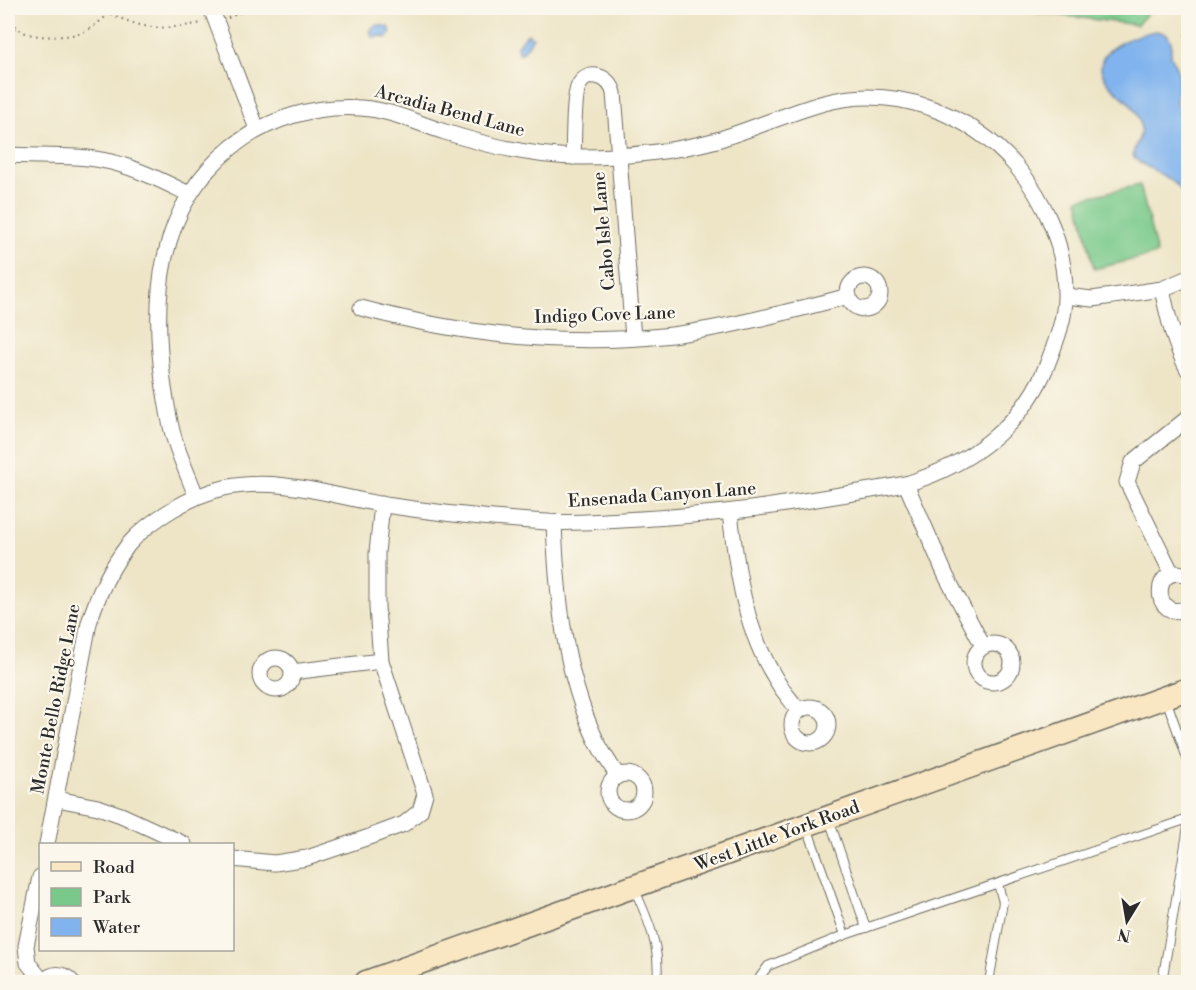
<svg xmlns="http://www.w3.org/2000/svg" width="1196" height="990" viewBox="0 0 1196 990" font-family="'Libre Bodoni',serif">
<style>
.green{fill:#78c98a;stroke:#527a5a;stroke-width:1.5}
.water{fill:#81b4ee;stroke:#56708c;stroke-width:1.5}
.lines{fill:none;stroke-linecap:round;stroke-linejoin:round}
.lane-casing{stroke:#6f6c62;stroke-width:10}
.street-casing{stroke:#6f6c62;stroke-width:17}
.secondary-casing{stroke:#6f6c62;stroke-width:25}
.path{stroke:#6f6c62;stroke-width:2;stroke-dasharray:1.5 4.5;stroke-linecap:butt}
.lane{stroke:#fff;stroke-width:8}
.street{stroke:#fff;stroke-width:15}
.secondary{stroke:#f9e7c3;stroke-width:22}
.labels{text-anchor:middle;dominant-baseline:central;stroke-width:4.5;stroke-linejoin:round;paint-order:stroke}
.street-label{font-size:18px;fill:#2b2b2b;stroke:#fbf7ec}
</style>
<rect width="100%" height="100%" fill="#fbf7ec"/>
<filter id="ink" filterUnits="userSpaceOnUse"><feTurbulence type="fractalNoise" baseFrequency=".0167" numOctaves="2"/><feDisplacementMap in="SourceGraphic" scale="12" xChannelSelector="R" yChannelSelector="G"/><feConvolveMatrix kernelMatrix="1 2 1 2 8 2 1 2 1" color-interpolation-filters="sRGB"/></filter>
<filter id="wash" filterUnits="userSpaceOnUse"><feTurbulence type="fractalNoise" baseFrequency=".008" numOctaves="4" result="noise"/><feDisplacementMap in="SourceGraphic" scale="24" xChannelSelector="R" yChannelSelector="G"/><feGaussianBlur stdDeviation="1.35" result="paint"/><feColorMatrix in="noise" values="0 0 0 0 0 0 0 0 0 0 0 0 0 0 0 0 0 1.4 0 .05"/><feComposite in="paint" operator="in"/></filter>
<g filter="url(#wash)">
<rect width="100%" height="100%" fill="#eee5c7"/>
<!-- green -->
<g class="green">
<path d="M1002,8H1152L1137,25Z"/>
<path d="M1140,185L1157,254L1094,269L1078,199Z"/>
</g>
<!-- water -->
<g class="water">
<path d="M378,25L389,27L391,32L386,38L380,36L373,37L370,32L373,27Z"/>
<path d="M1156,31L1167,34L1171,41V55L1179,75L1176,102L1179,112L1188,125V211C1183,175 1157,177 1134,158C1130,146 1146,140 1139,119C1133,101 1116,94 1106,80C1085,51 1136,34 1156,31Z"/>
<path d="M528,34L533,38L522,53H518L517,46L522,39Z"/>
</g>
</g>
<g filter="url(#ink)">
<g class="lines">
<defs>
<g id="lane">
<path d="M1166,699L1188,761"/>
<path d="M829,819L866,928"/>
<path d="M807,827L845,935"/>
<path d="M634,888C648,919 661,948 657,982"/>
<path d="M759,982L760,977L768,966L845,935L1188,819"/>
<path d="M989,982L1003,902L998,884"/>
<path d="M1162,982L1188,827"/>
</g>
<g id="street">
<path d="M211,8L257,129"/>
<path d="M8,155C41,157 78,154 111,162C139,169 164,182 189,194"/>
<path d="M573,157C574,142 573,96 579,85C589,68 610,77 614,93L633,338"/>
<circle cx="864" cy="293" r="16"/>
<path d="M1162,289C1168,317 1174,344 1188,370"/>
<path d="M1066,296L1092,299L1162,289L1188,278"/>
<path d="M361,308C462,335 567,347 672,335C732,327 791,311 849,296"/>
<path d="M906,484L946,576L983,646"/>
<path d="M730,513C737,572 745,631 777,681C783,692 792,701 799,711"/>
<path d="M554,523C557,596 564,673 596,740C602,752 610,764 617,775"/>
<path d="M1172,574L1127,482L1133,462L1188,418"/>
<path d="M1188,576C1152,559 1150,624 1188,608"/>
<circle cx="993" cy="663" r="19"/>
<circle cx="276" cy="674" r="16"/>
<path d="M292,672L381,661"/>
<circle cx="810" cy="725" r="18"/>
<circle cx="626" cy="792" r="18"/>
<path d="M57,799L98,807L121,815L184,844"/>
<path d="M47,844L89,623C97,597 111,567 128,545C149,520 192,495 224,488C279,476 331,496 385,505C438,513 493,519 547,522C572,524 598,521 622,520C677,517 731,513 785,504C810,500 834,496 859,492C875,489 893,487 909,483C970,464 1023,425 1047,365C1056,342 1066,317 1065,293C1065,247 1046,201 1016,166C970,113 895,84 824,103C788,113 753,129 717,140C672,152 627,157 581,157C534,157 489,146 445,132C417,123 391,110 361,108C314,105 269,118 232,147C157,207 151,300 164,388C167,405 169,422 174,438C180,458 189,477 196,496"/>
<path d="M232,859L275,863L307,858L369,837L404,824L420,811L425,794L381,661L377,607V553L382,504"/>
<path d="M40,877L26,946L28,963L43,982"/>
<path d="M43,982C52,972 63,972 72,982"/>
</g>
<path id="secondary" d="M366,982L1188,689"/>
</defs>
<!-- lane casing -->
<use href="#lane" class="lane-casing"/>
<!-- street casing -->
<use href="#street" class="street-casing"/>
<!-- secondary casing -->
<use href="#secondary" class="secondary-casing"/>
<!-- path -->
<g class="path">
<path d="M16,8C0,42 60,38 78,34C89,31 102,20 110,13"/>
<path d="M100,8C140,30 158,31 202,23"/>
<path d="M228,18L250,8"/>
<path d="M1188,23L1185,35L1188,56"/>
<path d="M8,28H17"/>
</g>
<!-- lane -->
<use href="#lane" class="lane"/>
<!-- street -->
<use href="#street" class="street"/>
<!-- secondary -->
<use href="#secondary" class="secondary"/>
</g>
</g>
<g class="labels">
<!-- street labels -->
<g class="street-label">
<text transform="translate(450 111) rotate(15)">Arcadia Bend Lane</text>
<text transform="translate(604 231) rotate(-95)">Cabo Isle Lane</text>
<text transform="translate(605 315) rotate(-2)">Indigo Cove Lane</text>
<text transform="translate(662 495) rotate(-4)">Ensenada Canyon Lane</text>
<text transform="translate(56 699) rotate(-79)">Monte Bello Ridge Lane</text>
<text transform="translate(777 836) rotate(-20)">West Little York Road</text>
</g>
</g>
<!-- margin -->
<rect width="1196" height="990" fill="none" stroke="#fbf7ec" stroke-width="30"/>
<!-- legend -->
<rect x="39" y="843" width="195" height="108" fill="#fbf7ec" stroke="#a8a59f" stroke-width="1.5"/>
<rect x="51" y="862" width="30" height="9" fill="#f9e7c3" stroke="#a8a59f" stroke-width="1.5"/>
<text x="93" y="873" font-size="18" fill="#2b2b2b">Road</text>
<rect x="51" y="888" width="30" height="18" fill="#78c98a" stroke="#a8a59f" stroke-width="1.5"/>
<text x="93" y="903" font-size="18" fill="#2b2b2b">Park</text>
<rect x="51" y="918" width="30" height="18" fill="#81b4ee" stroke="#a8a59f" stroke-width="1.5"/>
<text x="93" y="933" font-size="18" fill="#2b2b2b">Water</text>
<!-- north arrow -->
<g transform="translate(1127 921) rotate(191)" stroke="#fbf7ec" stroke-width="4.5" paint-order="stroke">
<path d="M0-4.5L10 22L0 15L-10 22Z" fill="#2b2b2b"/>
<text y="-9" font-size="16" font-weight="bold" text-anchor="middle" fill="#2b2b2b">N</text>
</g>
</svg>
